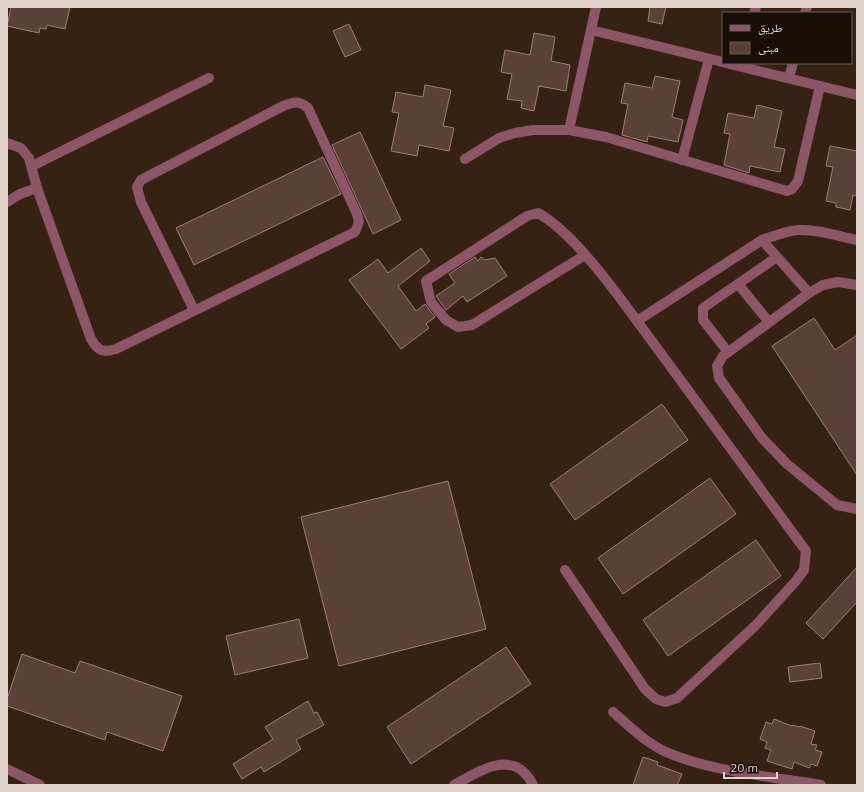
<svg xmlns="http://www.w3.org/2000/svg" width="864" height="792" viewBox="0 0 864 792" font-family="Mulish,'Noto Naskh Arabic',sans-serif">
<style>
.building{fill:#5a4037;stroke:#9b7e73}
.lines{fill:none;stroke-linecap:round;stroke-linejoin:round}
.minor{stroke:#8c5666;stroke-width:10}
</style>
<rect width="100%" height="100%" fill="#362213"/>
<!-- building -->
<g class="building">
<path d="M11,7H70L65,29L47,25L46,29L40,28L39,33L7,26Z"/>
<path d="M650,7H666L662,24L648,21Z"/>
<path d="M349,24L361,50L345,57L333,31Z"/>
<path d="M534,33L555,37L551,61L570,65L566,91L539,86L534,111L521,108L522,101L507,99L512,74L501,72L505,50L530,55Z"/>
<path d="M655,76L680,81L672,117L683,120L678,142L648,136L647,142L622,135L628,104L621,103L625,83L652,88Z"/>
<path d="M425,85L451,90L443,126L454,128L449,151L419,145L417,156L391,151L399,113L392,112L396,92L423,97Z"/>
<path d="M757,105L782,111L774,147L785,149L780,172L750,166L749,173L724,165L730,134L724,133L728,113L754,118Z"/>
<path d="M360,132L401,220L373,234L332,145Z"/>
<path d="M830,146L857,151V196L853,195L850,210L836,207V203L826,201L833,167L826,166Z"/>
<path d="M323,157L341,194L194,265L176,228Z"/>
<path d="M421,248L430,261L398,286L416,311L425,304L435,317L426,324L429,328L401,349L349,280L378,259L388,273Z"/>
<path d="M475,257L478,261L481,257L485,260L495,258L507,276L467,302L463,296L446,310L436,296L455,283L449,274Z"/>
<path d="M814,318L835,350L857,335V475L772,346Z"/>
<path d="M662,404L688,440L575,520L550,484Z"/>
<path d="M710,478L736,514L623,594L598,558Z"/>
<path d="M448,481L486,629L339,666L301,517Z"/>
<path d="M756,540L781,576L668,656L643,620Z"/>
<path d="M857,567V602L823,639L806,623Z"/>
<path d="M299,619L308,658L235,675L226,636Z"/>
<path d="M506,647L531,684L411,764L387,727Z"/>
<path d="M22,654L75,673L80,661L182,696L163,751L107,732L105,740L7,706V699Z"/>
<path d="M820,663L822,678L790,682L788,667Z"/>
<path d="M308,701L314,713L317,712L324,725L296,740L301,749L264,772L261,767L242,779L233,764L273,739L265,727Z"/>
<path d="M774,719L792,726L793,725L799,727L800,726L815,731L811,744L817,745L815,750L822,752L817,766L811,764L809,768L794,762L792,769L767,761L771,750L765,748L767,742L760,739L766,722L772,724Z"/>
<path d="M643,757L658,762L657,765L682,774L677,785H633Z"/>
</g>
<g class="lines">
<!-- minor -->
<g class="minor">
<path d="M754,13L756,7"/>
<path d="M805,13L807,7"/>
<path d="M591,30L723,62"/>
<path d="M726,63L857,95"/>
<path d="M789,78L793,63"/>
<path d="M569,130L596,7"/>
<path d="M7,143L21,148L29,158L37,188L91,339C98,351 103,353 116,349L355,232L359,222L357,214L308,108C299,100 293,102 283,106L141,180L137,187L141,202L194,310"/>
<path d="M465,159L499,138L515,133L533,130H569L606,137L787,191L792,189L798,181L820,86"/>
<path d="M682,160L709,59"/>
<path d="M32,166L209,78"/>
<path d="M7,202L20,194L37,188"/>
<path d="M762,240L809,293"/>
<path d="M738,284L769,322"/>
<path d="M857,285L838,282L823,285L809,293L723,356L717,366L719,378L762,438L787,464L837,505L857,509"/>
<path d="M637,321L762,240C774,236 786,231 798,230C818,229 838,236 857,240"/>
<path d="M728,352L703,320V308L777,257"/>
<path d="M565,570L645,689L656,699L665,702L677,698L755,626L795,582L804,570L806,551C755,482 705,413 654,344C626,307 578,235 538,213L527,216L426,281L431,302L446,320L458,327L472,325L585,255"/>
<path d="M613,712C629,726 644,741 664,751C707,771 773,777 821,785"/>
<path d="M7,769L40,785"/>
<path d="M454,785C480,771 514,747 533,785"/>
</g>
</g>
<!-- border -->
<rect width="864" height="792" fill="none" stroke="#e0d2c9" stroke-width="16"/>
<!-- legend -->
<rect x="722" y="12" width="130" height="52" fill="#170e08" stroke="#675c55"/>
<rect x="730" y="25" width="20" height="6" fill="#8c5666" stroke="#675c55"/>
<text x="758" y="32" font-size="12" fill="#e0d2c9">طريق</text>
<rect x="730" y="42" width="20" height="12" fill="#5a4037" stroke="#675c55"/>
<text x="758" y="52" font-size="12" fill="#e0d2c9">مبنى</text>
<!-- scale -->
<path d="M724 772v6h53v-6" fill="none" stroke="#e0d2c9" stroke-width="2"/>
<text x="730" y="772" font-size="12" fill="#e0d2c9" stroke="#170e08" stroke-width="3" paint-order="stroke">20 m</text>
</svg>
